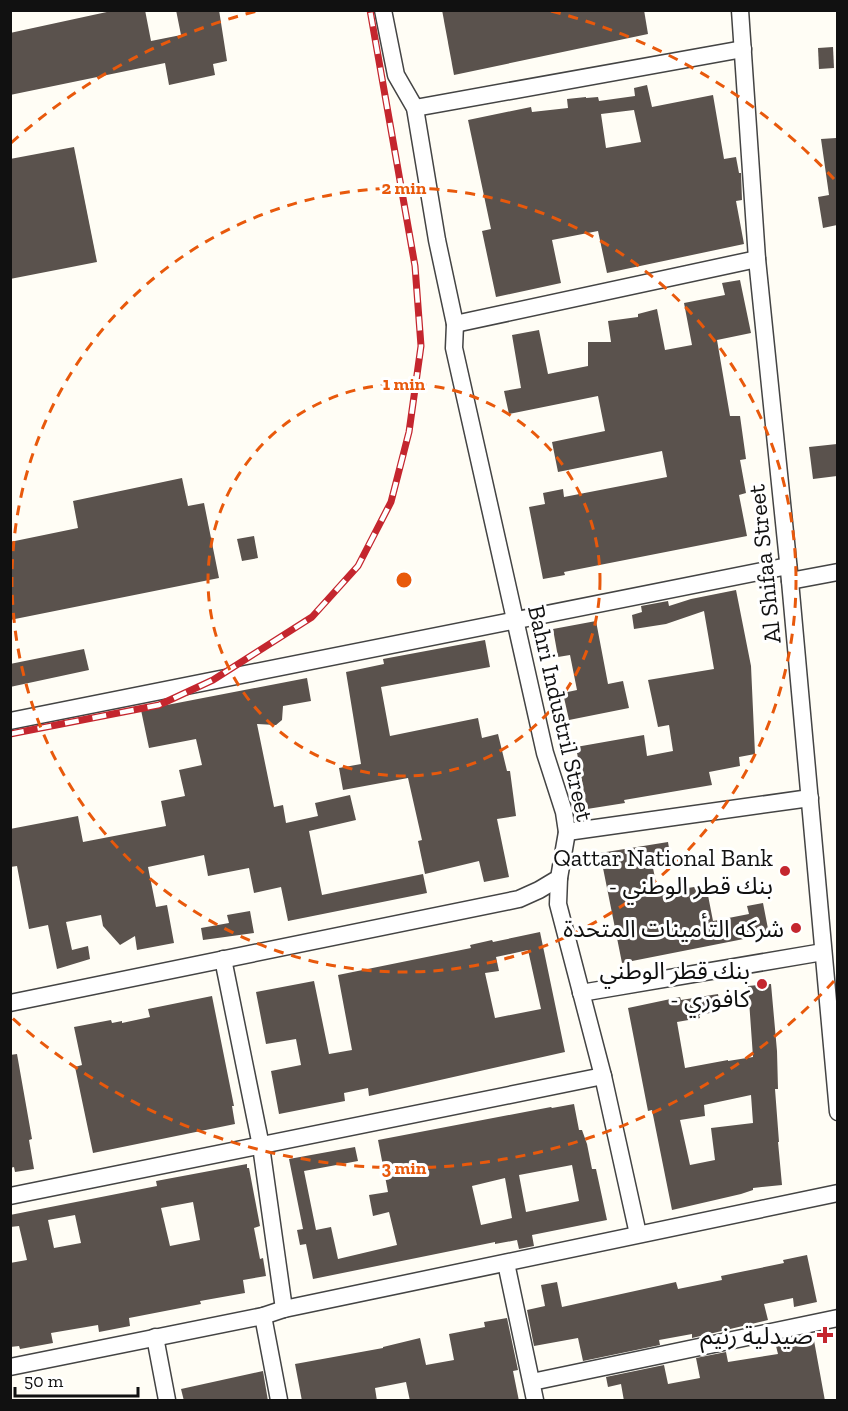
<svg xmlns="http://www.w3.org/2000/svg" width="848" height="1411" viewBox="0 0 848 1411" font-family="'Zilla Slab','Noto Sans Arabic',serif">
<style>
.building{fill:#5a524d;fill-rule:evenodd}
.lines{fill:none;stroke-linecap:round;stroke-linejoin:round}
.minor-casing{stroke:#444;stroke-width:19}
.minor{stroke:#fff;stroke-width:16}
.rail-casing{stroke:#c4262e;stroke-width:7}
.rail{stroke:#fff;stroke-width:4.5;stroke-dasharray:14;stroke-linecap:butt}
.ring{fill:none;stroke:#e8590c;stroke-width:3;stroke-dasharray:10 8}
.poi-dot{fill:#c4262e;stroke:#fff;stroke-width:2}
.labels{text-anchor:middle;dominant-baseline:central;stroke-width:6;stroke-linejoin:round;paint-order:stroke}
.street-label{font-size:24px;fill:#111;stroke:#fff}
.poi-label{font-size:24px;fill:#111;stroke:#fff;text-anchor:end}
.centre{fill:#e8590c;stroke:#fff;stroke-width:3}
.ring-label{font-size:18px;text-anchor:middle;font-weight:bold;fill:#e8590c;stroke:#fff;stroke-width:6;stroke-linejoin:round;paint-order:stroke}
</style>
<rect width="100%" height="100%" fill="#fffdf5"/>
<!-- building -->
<g class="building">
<path d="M116,10H145L151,41L181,35L176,10H219L227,61L213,64L215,75L169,85L165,63L10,95V33Z"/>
<path d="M442,10H644L648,34L454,75Z"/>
<path d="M833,47L834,68L819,69L818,48Z"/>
<path d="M647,85L652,107L713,95L724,159L736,157L739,173H741L742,200L736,201L744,244L607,273L598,231L552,240L561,283L496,297L482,231L491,229L468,120L531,107L532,112L568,108L567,99L586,97V98L598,97L599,101L635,96L634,88ZM634,110L641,142L606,148L601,114Z"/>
<path d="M836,138L837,153V225L823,228L818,197L829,195L821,139Z"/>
<path d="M74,147L97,262L10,279V159Z"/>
<path d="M740,280L751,333L717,340L730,416H740L746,459L740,460L746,493L739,495L747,536L564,572L565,575L543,579L529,507L545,504L543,493L563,489L564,497L667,477L662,451L558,472L552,442L605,431L598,396L509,414L504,391L521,388L512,335L539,330L548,374L588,366V342H611L608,321L638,317V314L657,309L665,350L692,345L684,303L725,295L722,283Z"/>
<path d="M837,444V476L813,479L809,447Z"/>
<path d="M182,478L188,506L204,503L219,578L10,620V542L78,528L73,501Z"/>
<path d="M254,536L258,558L242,561L237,539Z"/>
<path d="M736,590L751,666L755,754L739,757L740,766L709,772L712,785L624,800L625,803L587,809L576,747L644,735L647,756L673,751L669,725L658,727L648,680L714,669L704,611L666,624L634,629L632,615L642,612L641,606L668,601L669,606L691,599Z"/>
<path d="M596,621L608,684L623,681L629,708L569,720L563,693L577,690L570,655L558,657L553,629Z"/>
<path d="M485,640L490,667L381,687L390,736L478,718L482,738L498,734L507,771H510L516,816L497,819L509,877L484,882L479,861L425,874L418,841L422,840L408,778L343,790L339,768L361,764L346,672L384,664L383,659Z"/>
<path d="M84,649L89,670L10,687V664Z"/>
<path d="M307,678L311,701L283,706L282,720L276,725L257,724L274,807L283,805L286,823L318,816L315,803L350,795L356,820L309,831L322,895L423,874L427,893L288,921L281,887L254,893L249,868L208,876L204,855L148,867L156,907L167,905L174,943L137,950L135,936L120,945L103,926L101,915L66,922L72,950L88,946L90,959L57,969L48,925L29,929L17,866L10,867V829L78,816L83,842L166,826L161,801L185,796L179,770L202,765L196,739L149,748L141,710Z"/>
<path d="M668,842L670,854L651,858L658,893L706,885L713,921L749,914L747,906L763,903L769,934L622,963L600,853Z"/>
<path d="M250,911L254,933L203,940L201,928L229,923L227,915Z"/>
<path d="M540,932L565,1052L369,1096L368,1088L344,1093L345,1101L279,1114L271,1071L301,1065L296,1039L266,1044L256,992L314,981L329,1054L352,1050L338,975L471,948L470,945L492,940L493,942ZM528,950L541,1009L495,1018L485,973L499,971L496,957Z"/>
<path d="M771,984L777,1051L778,1089H775L779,1142H778L782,1185L753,1188V1190L741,1194L672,1210L652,1110L648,1111L628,1008L680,997L681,1000L718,994L721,1011L699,1015L700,1018L677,1022L685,1068L728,1060V1061L753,1057L748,986ZM751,1095L753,1123L711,1128L715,1160L690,1165L680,1120L705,1116L704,1105Z"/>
<path d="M212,996L234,1106H232L235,1124L93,1153L75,1067L82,1065L74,1027L111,1020L112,1023L122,1021V1023L150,1017L148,1009Z"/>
<path d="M17,1054L32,1139L29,1140L34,1169L15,1172L14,1167L10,1168V1055Z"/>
<path d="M574,1104L579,1130H582L587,1144L592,1169H596L607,1220L532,1235L534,1246L519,1249L517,1240L495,1244V1242L313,1279L306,1244L300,1245L297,1230L303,1229L289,1159L355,1147L358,1161L304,1171L316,1230L331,1227L338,1259L397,1245L389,1212L373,1216L369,1195L388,1192L378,1140L551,1107L552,1108ZM572,1165L579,1201L526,1212L519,1175ZM505,1178L512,1218L481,1225L472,1186Z"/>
<path d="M247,1164V1168H249L260,1226L254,1228L260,1259L263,1258L266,1276L243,1280L245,1293L200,1301L201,1304L129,1318L130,1326L99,1332L98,1325L51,1333L53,1343L20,1349L19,1346L10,1347V1263L27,1260L19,1226L10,1227V1215L157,1186L156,1181ZM193,1202L200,1240L170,1246L161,1208ZM75,1215L81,1243L54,1248L48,1220Z"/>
<path d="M807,1255L817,1302L794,1307L793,1298L764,1304L768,1320L692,1338V1334L659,1340L660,1345L583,1361L578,1338L534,1346L527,1310L545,1306L541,1285L557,1282L562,1307L676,1282L678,1289L722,1280L721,1276L784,1263L783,1260Z"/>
<path d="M507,1318L518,1370L513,1371L519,1401H410L406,1382L375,1388L377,1401H302L295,1364L383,1348V1347L420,1338L426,1365L454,1360L449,1334L485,1327L484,1322Z"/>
<path d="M813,1335L825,1401H624L621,1384L608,1387L606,1377L664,1365L668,1384L700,1378L696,1358L726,1352L728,1362L778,1354L775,1342Z"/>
<path d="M263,1371L268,1401H184L181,1389Z"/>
</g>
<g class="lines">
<defs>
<g id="minor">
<path d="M740,10L757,259L790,581L838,1112"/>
<path d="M415,108L743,49"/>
<path d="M455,324L757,259"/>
<path d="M790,581L838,572"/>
<path d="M10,721L788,566"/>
<path d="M567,832L810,798"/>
<path d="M559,878L558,904L603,1076L638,1234"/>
<path d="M223,959L261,1146L284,1309"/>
<path d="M581,993L823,952"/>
<path d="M10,1003L519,899L539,890L559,878L567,832L564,812L545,753L454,348L455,324L437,240L415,108L396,75L383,10"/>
<path d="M10,1196L603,1076"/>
<path d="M506,1263L535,1400"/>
<path d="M263,1316L279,1400"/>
<path d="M155,1337L167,1400"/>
<path d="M10,1367L263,1316L284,1309L838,1193"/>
<path d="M532,1382L838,1318"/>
</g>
</defs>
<!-- minor casing -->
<use href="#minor" class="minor-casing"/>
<!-- minor -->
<use href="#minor" class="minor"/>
<defs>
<path id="rail" d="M10,734L159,705L213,680L312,617L358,566L391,502L409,432L421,346L415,266L370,10"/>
</defs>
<!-- rail casing -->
<use href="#rail" class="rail-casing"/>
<!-- rail -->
<use href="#rail" class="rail"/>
</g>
<!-- distance rings -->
<g class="ring">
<circle cx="404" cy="580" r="196"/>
<circle cx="404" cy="580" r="392"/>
<path d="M834 981A588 588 0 0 1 11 1017M11 143A588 588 0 0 1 257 11M551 11A588 588 0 0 1 834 179"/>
</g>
<!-- markers -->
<g class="poi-dot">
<circle cx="785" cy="871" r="6"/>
<circle cx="796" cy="928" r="6"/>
<circle cx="762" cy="984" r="6"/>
<path d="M822 1326h6v6h6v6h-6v6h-6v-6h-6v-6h6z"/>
</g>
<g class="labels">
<!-- street labels -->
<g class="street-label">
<text transform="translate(764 564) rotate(-96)">Al Shifaa Street</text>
<text transform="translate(561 713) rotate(77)">Bahri Industril Street</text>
</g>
<!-- poi labels -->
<g class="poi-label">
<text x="773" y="857">Qattar National Bank<tspan x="773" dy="28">- بنك قطر الوطني</tspan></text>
<text x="784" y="928">شركه التأمينات المتحدة</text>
<text x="750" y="970">بنك قطر الوطني<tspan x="750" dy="28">- كافوري</tspan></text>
<text x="813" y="1335">صيدلية رنيم</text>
</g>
</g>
<circle cx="404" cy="580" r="9" class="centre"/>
<g class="ring-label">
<text x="404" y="194">2 min</text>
<text x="404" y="390">1 min</text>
<text x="404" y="1174">3 min</text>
</g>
<!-- border -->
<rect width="848" height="1411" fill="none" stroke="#111111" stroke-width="24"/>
<!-- scale -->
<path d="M15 1387v9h123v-9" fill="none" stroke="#111111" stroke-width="3"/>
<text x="24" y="1387" font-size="18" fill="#111111" stroke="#ffffff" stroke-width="4.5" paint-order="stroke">50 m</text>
</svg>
